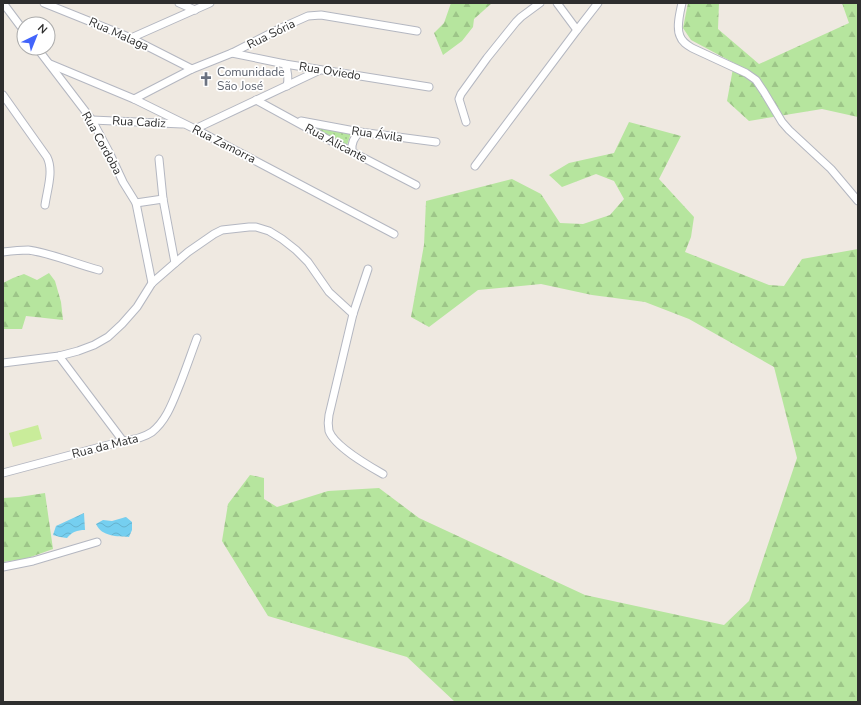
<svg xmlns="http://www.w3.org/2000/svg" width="861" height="705" viewBox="0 0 861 705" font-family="'Nunito Sans',sans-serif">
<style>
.forest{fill:url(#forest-firs)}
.park{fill:url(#park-dots)}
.pitch{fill:#c9ec9a}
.water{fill:url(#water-waves)}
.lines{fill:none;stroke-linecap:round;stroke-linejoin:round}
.minor-casing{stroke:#b4b7c1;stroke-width:9}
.minor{stroke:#fff;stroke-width:7}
.labels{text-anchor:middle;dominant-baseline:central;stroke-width:3.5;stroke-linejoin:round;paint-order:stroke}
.street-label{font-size:12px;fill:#2e2e2e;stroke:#fff}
.worship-label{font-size:12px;fill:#5b616d;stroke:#fff;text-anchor:start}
</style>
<defs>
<pattern id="forest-firs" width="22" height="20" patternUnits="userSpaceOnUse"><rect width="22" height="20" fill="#b6e59e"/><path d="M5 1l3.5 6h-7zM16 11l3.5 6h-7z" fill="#9dc588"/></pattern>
<pattern id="park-dots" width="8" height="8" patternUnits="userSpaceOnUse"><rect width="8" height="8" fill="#b6e59e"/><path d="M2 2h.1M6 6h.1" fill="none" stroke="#9dc588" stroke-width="1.8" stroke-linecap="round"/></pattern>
<pattern id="water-waves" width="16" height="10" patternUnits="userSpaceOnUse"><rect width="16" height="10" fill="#75cff0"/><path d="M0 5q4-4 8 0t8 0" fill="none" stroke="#66b2ce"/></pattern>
</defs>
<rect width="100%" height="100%" fill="#efe9e1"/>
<!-- forest -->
<g class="forest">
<path d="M451,3H492L474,19L473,27L462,41L443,55L434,33L444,23Z"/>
<path d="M688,3H719L718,29L759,64L849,23L842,3H858V117L822,109L749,121L727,101L734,63L691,40L683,28Z"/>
<path d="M629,122L681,136L659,179L694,217L691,237L685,252L769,285L784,286L802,259L858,249V354L856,356L858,361V702H455L407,657L268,616L222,541L228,504L250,475L264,478V499L277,507L328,491L379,488L419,518L585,595L724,625L749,601L797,458L774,367L689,319L645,302L592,295L541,284L478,290L429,327L411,317L424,245L426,201L512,179L541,194L560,223L583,224L610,215L624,199L614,181L596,174L562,187L549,175L569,163L614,153Z"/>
<path d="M49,273L55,281L61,302L63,320L26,316L22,329H3V283L13,278L24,274L37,280Z"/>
<path d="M45,493L53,549L25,559L3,562V498L19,497Z"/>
</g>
<!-- park -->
<path class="park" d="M312,126L351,133L347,145Z"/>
<!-- pitch -->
<path class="pitch" d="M38,425L42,439L13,447L9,433Z"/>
<!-- water -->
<g class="water">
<path d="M84,513L85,530C77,530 72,532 67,538L60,537L53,535L56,526Z"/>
<path d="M126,517L132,522V530L129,537C117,536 102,537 96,524L103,520L112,521Z"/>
</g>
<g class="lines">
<defs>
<g id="minor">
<path d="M3,3L24,31"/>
<path d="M44,3L131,38L192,69"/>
<path d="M179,3L195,10"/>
<path d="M557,3L577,30"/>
<path d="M682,3C680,12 676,28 680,36C682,42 687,45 692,48L746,73L756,80L764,92L782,122L789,130L831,169L858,201"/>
<path d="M131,38L210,3"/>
<path d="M37,48L92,120L109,152L123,182L136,203L152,283"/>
<path d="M232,53L285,64L429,87"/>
<path d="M50,64L134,99L195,129L394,234"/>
<path d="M285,64C288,72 289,78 287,86"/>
<path d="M3,95L47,157C54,171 47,190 45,205"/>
<path d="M134,99L192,69L232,53L281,28L308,16L321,15L417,31"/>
<path d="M256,100L331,141L416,185"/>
<path d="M92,120L182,124"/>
<path d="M301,121L360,132L436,142"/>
<path d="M466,122L459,99L461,94L487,58L516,22L521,17L540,3"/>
<path d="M195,129L320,70"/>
<path d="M352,151C351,143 354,137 360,132"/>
<path d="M159,159L163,199L175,263"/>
<path d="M475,166L577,30L598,3"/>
<path d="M136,203L163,199"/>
<path d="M3,252C11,251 20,250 28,250C51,253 76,264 99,270"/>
<path d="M368,269L353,314L329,415C328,420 328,426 329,431C335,447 369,466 383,474"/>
<path d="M59,356L123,441"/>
<path d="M3,363L59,356L78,351L94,345L108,337L122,324L137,307L152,283L175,263L188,252L214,234L222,230L249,227H256L269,231L282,239L296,250L308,262L329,292L353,314"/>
<path d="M3,473L123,441C133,440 143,438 152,432C167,420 173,401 180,384C186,369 191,354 197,338"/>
<path d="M3,567L33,561L97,542"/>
</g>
</defs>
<!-- minor casing -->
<use href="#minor" class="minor-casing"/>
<!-- minor -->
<use href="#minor" class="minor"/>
</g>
<!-- icons -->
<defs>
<symbol id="church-bare" viewBox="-9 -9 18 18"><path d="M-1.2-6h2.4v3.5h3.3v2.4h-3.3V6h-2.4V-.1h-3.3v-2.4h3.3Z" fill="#6b7280" stroke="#fff" stroke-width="2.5" paint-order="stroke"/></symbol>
</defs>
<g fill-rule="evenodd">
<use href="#church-bare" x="196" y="69" width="20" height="20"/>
</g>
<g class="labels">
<!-- street labels -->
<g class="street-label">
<text transform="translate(119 34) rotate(24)">Rua Malaga</text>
<text transform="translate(271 34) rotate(-26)">Rua Sória</text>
<text transform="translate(330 71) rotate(9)">Rua Oviedo</text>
<text transform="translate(139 122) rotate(3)">Rua Cadiz</text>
<text transform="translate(377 134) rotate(8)">Rua Ávila</text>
<text transform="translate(102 143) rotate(61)">Rua Cordoba</text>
<text transform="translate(336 143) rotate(28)">Rua Alicante</text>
<text transform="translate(224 144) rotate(27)">Rua Zamorra</text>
<text transform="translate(105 446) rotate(-14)">Rua da Mata</text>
</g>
<!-- worship labels -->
<g class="worship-label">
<text x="217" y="72">Comunidade<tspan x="217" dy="14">São José</tspan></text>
</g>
</g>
<!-- border -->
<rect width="861" height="705" fill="none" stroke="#2e2e2e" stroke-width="8"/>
<!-- north arrow -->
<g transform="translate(36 36) rotate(43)"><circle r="19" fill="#ffffff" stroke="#ababab"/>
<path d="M0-3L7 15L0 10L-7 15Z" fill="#4264fb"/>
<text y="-6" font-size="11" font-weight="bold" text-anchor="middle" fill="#2e2e2e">N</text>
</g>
</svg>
